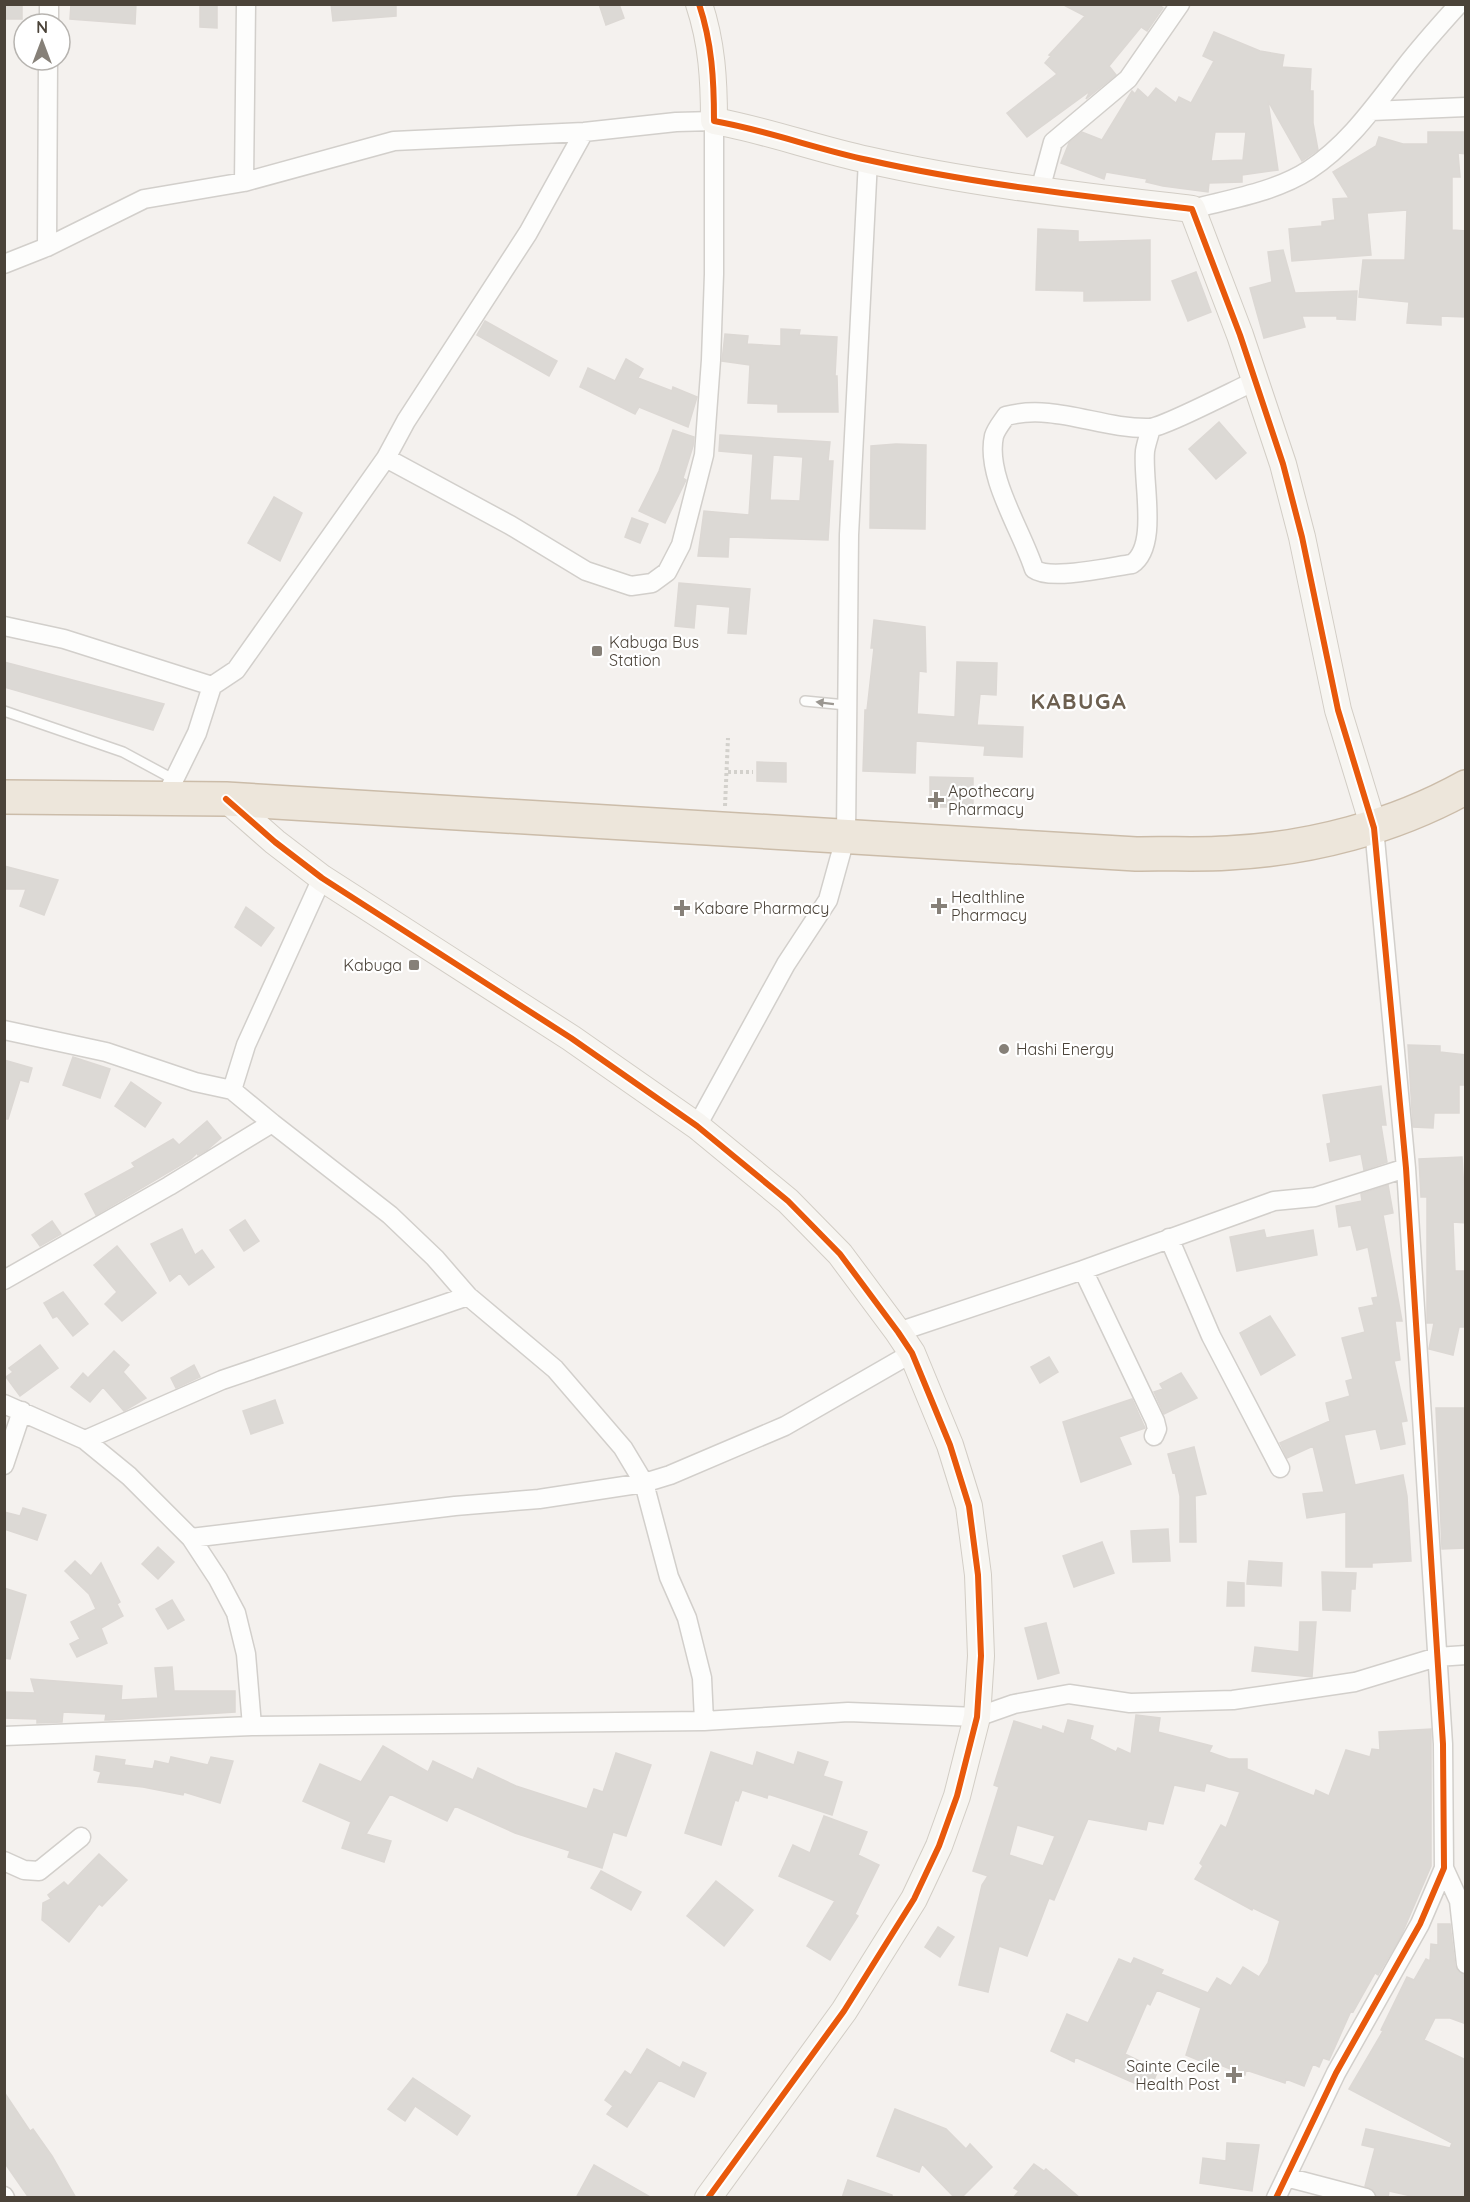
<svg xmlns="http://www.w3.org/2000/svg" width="1470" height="2202" viewBox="0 0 1470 2202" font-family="Quicksand,sans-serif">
<rect width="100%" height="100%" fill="#f4f1ee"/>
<path fill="#dcd9d5" stroke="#dcd8d4" stroke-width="1.5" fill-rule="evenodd" d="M4,4h18v15h-18z
M71,4h65l-1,20 -65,-5z
M200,4h17v24l-17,-1z
M331,4h65v12l-63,5z
M599,4h20l5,14 -18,7z
M1062,4h96l5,4 -16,23 -6,-4 -32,39 7,9 -30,24 4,-8 -63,46 -20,-24 50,-39 -12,-11 6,-7 -2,-1 36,-39z
M1214,32l46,19 24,4 -2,12 29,2 -1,22h3v32l5,27 -16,11 -34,-60 10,69 -36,5v7l-33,1 -1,9 -45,-6 -17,-4 1,-3 -41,-7 -2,7 -43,-16 8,-20 13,-11 20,8 30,-49 3,3 3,-5 10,9 8,-10 20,15 3,-6 12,6 23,-42 -11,-5zM1215,132h31l-3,28 -32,1z
M1428,132h38v22l-8,-1 2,24h-8v53l14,1v86l-25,-1v9l-34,-2 2,-21 -50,-5 4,-37h42l2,-50 -40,3 4,42 -79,6 -3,-32 33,-3v-4l13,-2 -2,-21 16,-1 -16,-26 43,-26 3,-9 24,7h25z
M1038,229l40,2v11l72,-2v60l-66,1v-10l-48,-1z
M1283,250l12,43 62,-2 -2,29 -18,-1v-3h-35l3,11 -41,11 -14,-50 22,-6 -4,-30z
M1196,272l15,40 -23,9 -16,-40z
M485,321l72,40 -8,15 -72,-41z
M781,329l19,1 -1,5 38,2 -2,39h2l1,36h-60v-8l-30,-1 2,-38 -28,-4 3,-27 23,2 -1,8 34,2z
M626,359l17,10 -5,9 34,13 1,-4 24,10 -9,30 -49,-20 -4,7 -55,-27 8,-19 27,13z
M1219,422l27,31 -30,26 -27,-30z
M673,430l21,7 -1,9 -10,32 3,2 -21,43 -26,-12 20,-40z
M720,435l110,7 -2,19h5l-5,79 -99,-3 -1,20 -30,-1 6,-45 45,4 4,-61 -34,-3zM773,455l30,2 -3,44 -30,-1z
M896,444l30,1 -1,84 -55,-1 1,-82z
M274,497l28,16 -22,48 -32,-18z
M632,518l16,6 -8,19 -15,-6z
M679,583l71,6 -4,45 -18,-1 2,-26 -34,-3 -2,24 -19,-2z
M874,620l51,7 1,45 -7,-1 -2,43 38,3 2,-55 40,1 -1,32 -16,-1 -3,31 46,2 -1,30 -38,-2 1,-9 -69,-5 -1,32 -52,-2 2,-61h2l7,-62h-3z
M4,662l160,42 -11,26 -149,-43z
M757,762l29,1v19l-29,-1z
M930,777l43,1v29h-43z
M4,866l54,14 -14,35 -24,-9 6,-17h-22z
M246,907l28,21 -13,18 -26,-19z
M1408,1045l32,1v6l26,3v30h-7v28h-25l-1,15 -20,-1z
M73,1057l37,12 -10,29 -37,-13z
M4,1060l28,8 -4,14 -8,-2 -12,39h-4z
M131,1082l30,21 -16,24 -30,-21z
M1381,1086l5,39h-5l6,37 -23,8 -3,-16 -31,7 -3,-17 4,-1 -8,-48z
M207,1121l14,17 -14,12 -9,5 -1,-2 -6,6 -95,56 -11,-21 50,-27 -3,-4 41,-24 6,6z
M1462,1157l4,66 -13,-1 2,49h11v56h-7l-6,28 -24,-6 5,-26h-7v-126h-6l-2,-38z
M1388,1185l5,28 -10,2 19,106h-7l5,39 -6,1 13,60 -6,1 4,22 -24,5 -5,-20 -32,6 11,50 48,-10 4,21 4,65 -39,2v4h-26v-55l-39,6 -4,-24 21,-2 -11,-46 -26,12 -7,-15 50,-22 -4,-18 24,-7 -4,-15 7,-2 -11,-41 23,-6 -6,-24 15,-3 -2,-7 6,-1 -10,-50 -11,3 -6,-25 -12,2 -3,-21 26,-5 -1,-7z
M245,1220l14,21 -15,10 -14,-21z
M52,1221l9,13 -21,12 -8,-11z
M182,1229l13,26 7,-5 12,17 -25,18 -9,-12 -10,8 -19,-37z
M1264,1230l2,8 47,-8 4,25 -80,16 -7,-34z
M117,1246l39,47 -34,28 -17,-17 12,-12 -23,-27z
M63,1292l25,32 -15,12 -16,-20 -4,2 -9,-15z
M1270,1316l25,39 -34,20 -21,-42z
M40,1345l18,23 -38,28 -14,-19 7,-5 -4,-4z
M114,1351l15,14 -6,7 23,26 -22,13 -21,-24 -13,15 -19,-15 12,-14 5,5z
M1049,1357l9,15 -18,11 -9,-16z
M194,1365l6,12 -24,11 -5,-10z
M1181,1373l16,25 -33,16 -10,-22 9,-3 -3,-5z
M1132,1399l13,29 -26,9 12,27 -50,18 -18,-60z
M275,1400l8,23 -32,11 -8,-23z
M1436,1408h28l2,140 -24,1z
M1194,1447l12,47 -11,2 1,46h-16v-46l-5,-24 -2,1 -5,-19z
M23,1508l23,7 -9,25 -33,-11v-17l16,4z
M1168,1529l2,32 -37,1 -2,-31z
M1102,1542l12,31 -40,14 -11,-31z
M158,1547l16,15 -16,17 -16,-15z
M75,1561l16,15 10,-13 19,39 -3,2 6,12 -22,12 6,15 -30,14 -7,-13 10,-5 -9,-17 25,-13 -7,-15 -24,-23z
M1249,1561l33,2 -1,23 -34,-2z
M1322,1572l34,1 -1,16h-4l-1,22 -27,-1z
M1228,1582l16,1v23h-17z
M4,1588l22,7 -16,64 -6,-1z
M172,1600l12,20 -16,9 -12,-20z
M1300,1622h16l-4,55 -60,-6 3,-24 44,5z
M1046,1623l13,50 -21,6 -13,-51z
M172,1667l2,24h61v21l-126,8h-4l1,-6 -43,-2 -1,10 -25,1v-4l-33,-1v-26l31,1 -4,-14 91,7 -1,14 37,-2 -3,-30z
M1136,1715l24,3 -2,14 54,14 -3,6 20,7h18v10l67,27 2,-6 13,6 17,-46 24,7 2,-8 8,1 -1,-18 52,-3v137l-30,70 -23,39 -3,-2 -22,39 -2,-1 -22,49 -6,-2 -4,9 -6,-3 -9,22 -18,-7 -1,4 -39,-13 -1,5 -27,-11 -1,4 -31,-13 15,-47 -44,-18 -7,15 -3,-2 -22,51 33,16 -8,20 -75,-33 -1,5 -23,-11 16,-37 21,9 31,-64 12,5 3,-6 29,12 -2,4 47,19 9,-15 14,8 12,-19 16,10 9,-14 12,-42 -27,-13 -1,2 -57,-31 8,-13 -3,-3 21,-38 5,3 14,-36 -34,-9 -2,8 -30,-6 -11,39 -15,-3 -2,9 -58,-11 -34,81 -5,-2 -22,58 -28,-10 -11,46 -29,-7 23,-100 6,-9 -15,-5 26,-84 -5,-2 20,-64 28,9 1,-4 21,8 4,-14 25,6 -3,13 26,13 2,-4 13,6zM1017,1825l38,11 -12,30 -34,-11z
M383,1746l45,26 5,-11 40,19 5,-12 38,18 71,23 7,-20 9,3 13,-39 35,12 -25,71 -13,-4 -11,36 -34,-11 2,-6 -55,-18 -60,-27 -8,15 -57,-27 -24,40 25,7 -7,21 -42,-14 9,-26 -48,-21 17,-37 41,18z
M711,1752l42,14 4,-14 37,13 4,-13 30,10 -5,14 19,6 -10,33 -64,-21 -1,4 -25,-8 -4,11 -3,-1 -14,45 -36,-12z
M96,1756l29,4 -1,5 29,4 2,-8 14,3 2,-7 37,8 3,-8 22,4 -13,42 -36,-11 -1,3 -40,-8 -45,-5 3,-10 -7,-2z
M824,1816l43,16 -9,23 21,10 -24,49 3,2 -28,44 -23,-14 28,-45 -56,-25 14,-31 17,8z
M99,1854l28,26 -25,26 -3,-2 -30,38 -27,-22 1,-17 8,-4 -3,-4 16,-13 4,4z
M601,1871l40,21 -10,18 -40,-22z
M716,1881l37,29 -29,36 -37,-30z
M1438,1924h12l5,42 9,9 2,49 -16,-6h-15l-11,22 42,20v138h-46l-31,-7 -1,7h-11l-4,-8 -8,-4 10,-38 -13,-3 4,-16 84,19 2,-5 -103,-54 34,-58 -2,-1 26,-53 7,3 12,-21 4,2 1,-17 7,1z
M938,1927l16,10 -14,20 -15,-10z
M647,2049l33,19 3,-6 23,11 -12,24 -35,-17 -32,47 -20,-13 6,-8 -8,-6 20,-29 6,4z
M413,2078l57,38 -13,19 -42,-29 -10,15 -17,-12z
M4,2092l26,39 3,-2 19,27 24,42h-47l-25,-36z
M895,2109l51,20 20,20 4,-5 22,23 -31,31h-6l-33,-34 -3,8 -42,-16z
M1227,2143l32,2 -7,46 -52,-8 3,-25 23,3z
M1034,2164l10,7 2,-2 34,29h-67l6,-7 -5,-3z
M594,2165l58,33h-76z
M848,2180l44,15v3h-50z"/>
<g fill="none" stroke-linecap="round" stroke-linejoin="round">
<g stroke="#d2cfcb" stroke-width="12">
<path id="lane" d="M805,701l41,4
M4,711l119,41 50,27"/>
</g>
<g stroke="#d2cfcb" stroke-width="21">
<path id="street" d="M49,24v-20
M1371,111l95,-4
M244,182l2,-178
M1040,190l13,-48 75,-63 52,-75
M1192,209c38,-10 83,-17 117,-39 40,-26 67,-66 96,-103 17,-22 35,-42 54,-63
M47,247l1,-187
M4,264l43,-17 97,-48 100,-17 150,-41 190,-9 92,-10 38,-1v153l-3,86 -7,95 -23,90 -14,27 -15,11 -21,3 -45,-15 -76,-46 -124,-67
M1151,428c-2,8 -5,16 -6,23 -3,30 14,95 -13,113 -21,3 -82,17 -98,5 -12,-38 -49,-93 -40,-133 2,-7 8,-14 12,-20 48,-13 95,13 143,12 13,0 88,-39 106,-47
M4,626l60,13 148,47
M165,798l32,-65 15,-47 24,-16 150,-212 20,-37 122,-188 56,-101
M4,1030l102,22 89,30 37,8
M272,1123l-40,-33 14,-45 76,-167
M697,1126l89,-162 42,-64 18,-65 3,-300 19,-375
M1169,1238l42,98 69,132
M1083,1270l72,151 2,8 -3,7
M4,1280l165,-94 103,-63 118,92 45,43 33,38 87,73 68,79 21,35 25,94 18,41 15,60 2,43
M898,1332l185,-62 191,-69 41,-4 91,-29
M4,1404l81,36 44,36 62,62 27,41 18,34 10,41 6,72
M85,1440l137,-60 246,-84
M4,1465l18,-54
M191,1538l264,-32 84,-7 105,-16 26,-8 115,-49 127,-73
M4,1736l248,-10 452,-5 144,-9 129,5 37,-13 55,-10 61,9 103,-3 122,-18 82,-25 29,-2
M4,1861l20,9 15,1 42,-34
M1444,1868l15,33 7,63
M1286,2177l80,21
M4,2196l1,2
M1276,2198l60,-125 84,-149 24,-56 -1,-124 -37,-576 -32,-340"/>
</g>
<g stroke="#d2cdc5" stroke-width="28">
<path id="secondary" d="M699,4c13,39 15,76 15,117 52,9 102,28 154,39 106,24 216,36 324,49l48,126 43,129 19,73 36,173 36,118
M226,799l49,43 47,36 249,160 126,88 91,75 52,53 58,78 14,21 38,92 19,61 9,69 3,81 -4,61 -20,79 -18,50 -25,53 -70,112 -136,187"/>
</g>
<g stroke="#cbbca9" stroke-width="36">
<path id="highway" d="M4,797l222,2 910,55c31,-1 62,1 92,-1 82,-4 166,-26 238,-66"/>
</g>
<path stroke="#d3d1cc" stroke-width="4" stroke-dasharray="3 3" stroke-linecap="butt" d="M728,772h25
M725,806l3,-68"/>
<use href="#lane" stroke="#fdfdfc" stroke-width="9"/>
<use href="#street" stroke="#fdfdfc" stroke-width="18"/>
<use href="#secondary" stroke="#f7f5f1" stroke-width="26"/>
<use href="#highway" stroke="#ede6db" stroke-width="33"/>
<g stroke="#fff" stroke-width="10">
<path id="cycleway" d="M699,4c13,39 15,76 15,117 52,9 102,28 154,39 106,24 216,36 324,49l48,126 43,129 19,73 36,173 36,118 32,340 37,576 1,124 -24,56 -84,149 -60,125
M226,799l49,43 47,36 249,160 126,88 91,75 52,53 58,78 14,21 38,92 19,61 9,69 3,81 -4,61 -20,79 -18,50 -25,53 -70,112 -136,187"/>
</g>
<use href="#cycleway" stroke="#e8590c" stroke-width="6"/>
</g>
<defs><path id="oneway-solid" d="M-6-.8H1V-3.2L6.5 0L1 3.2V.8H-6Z" transform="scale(1.5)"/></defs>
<use fill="#9b9791" href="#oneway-solid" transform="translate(825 703) rotate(-173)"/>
<g fill="#868078" stroke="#fff" stroke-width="2">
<rect x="591" y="645" width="12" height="12" rx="3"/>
<path d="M933 791h6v6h6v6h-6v6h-6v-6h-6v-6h6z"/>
<path d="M936 897h6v6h6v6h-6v6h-6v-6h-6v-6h6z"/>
<path d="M679 899h6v6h6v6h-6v6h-6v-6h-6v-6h6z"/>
<rect x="408" y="959" width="12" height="12" rx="3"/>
<circle cx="1004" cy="1049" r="6"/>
<path d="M1231 2066h6v6h6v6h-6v6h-6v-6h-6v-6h6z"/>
</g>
<g text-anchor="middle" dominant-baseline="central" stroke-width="4.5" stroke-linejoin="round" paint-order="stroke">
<g font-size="16" fill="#4b4339" stroke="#fff" text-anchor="start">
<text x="609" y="642">Kabuga Bus<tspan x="609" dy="18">Station</tspan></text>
<text x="948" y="791">Apothecary<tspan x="948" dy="18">Pharmacy</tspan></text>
<text x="951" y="897">Healthline<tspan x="951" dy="18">Pharmacy</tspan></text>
<text x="694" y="908">Kabare Pharmacy</text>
<text x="402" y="965" text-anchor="end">Kabuga</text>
<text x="1016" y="1049">Hashi Energy</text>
<text x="1220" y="2066" text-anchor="end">Sainte Cecile<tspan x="1220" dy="18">Health Post</tspan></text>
</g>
<g font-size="22" font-weight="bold" letter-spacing="1.5" fill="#6d6050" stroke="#fff">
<text x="1079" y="701">KABUGA</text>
</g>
</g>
<rect width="1470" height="2202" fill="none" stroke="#4b4339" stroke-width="12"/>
<g transform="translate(42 42)"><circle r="28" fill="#ffffff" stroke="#b7b4b0" stroke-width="1.5"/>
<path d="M0-4.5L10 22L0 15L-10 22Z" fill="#868078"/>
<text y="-9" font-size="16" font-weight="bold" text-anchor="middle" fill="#4b4339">N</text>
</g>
</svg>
